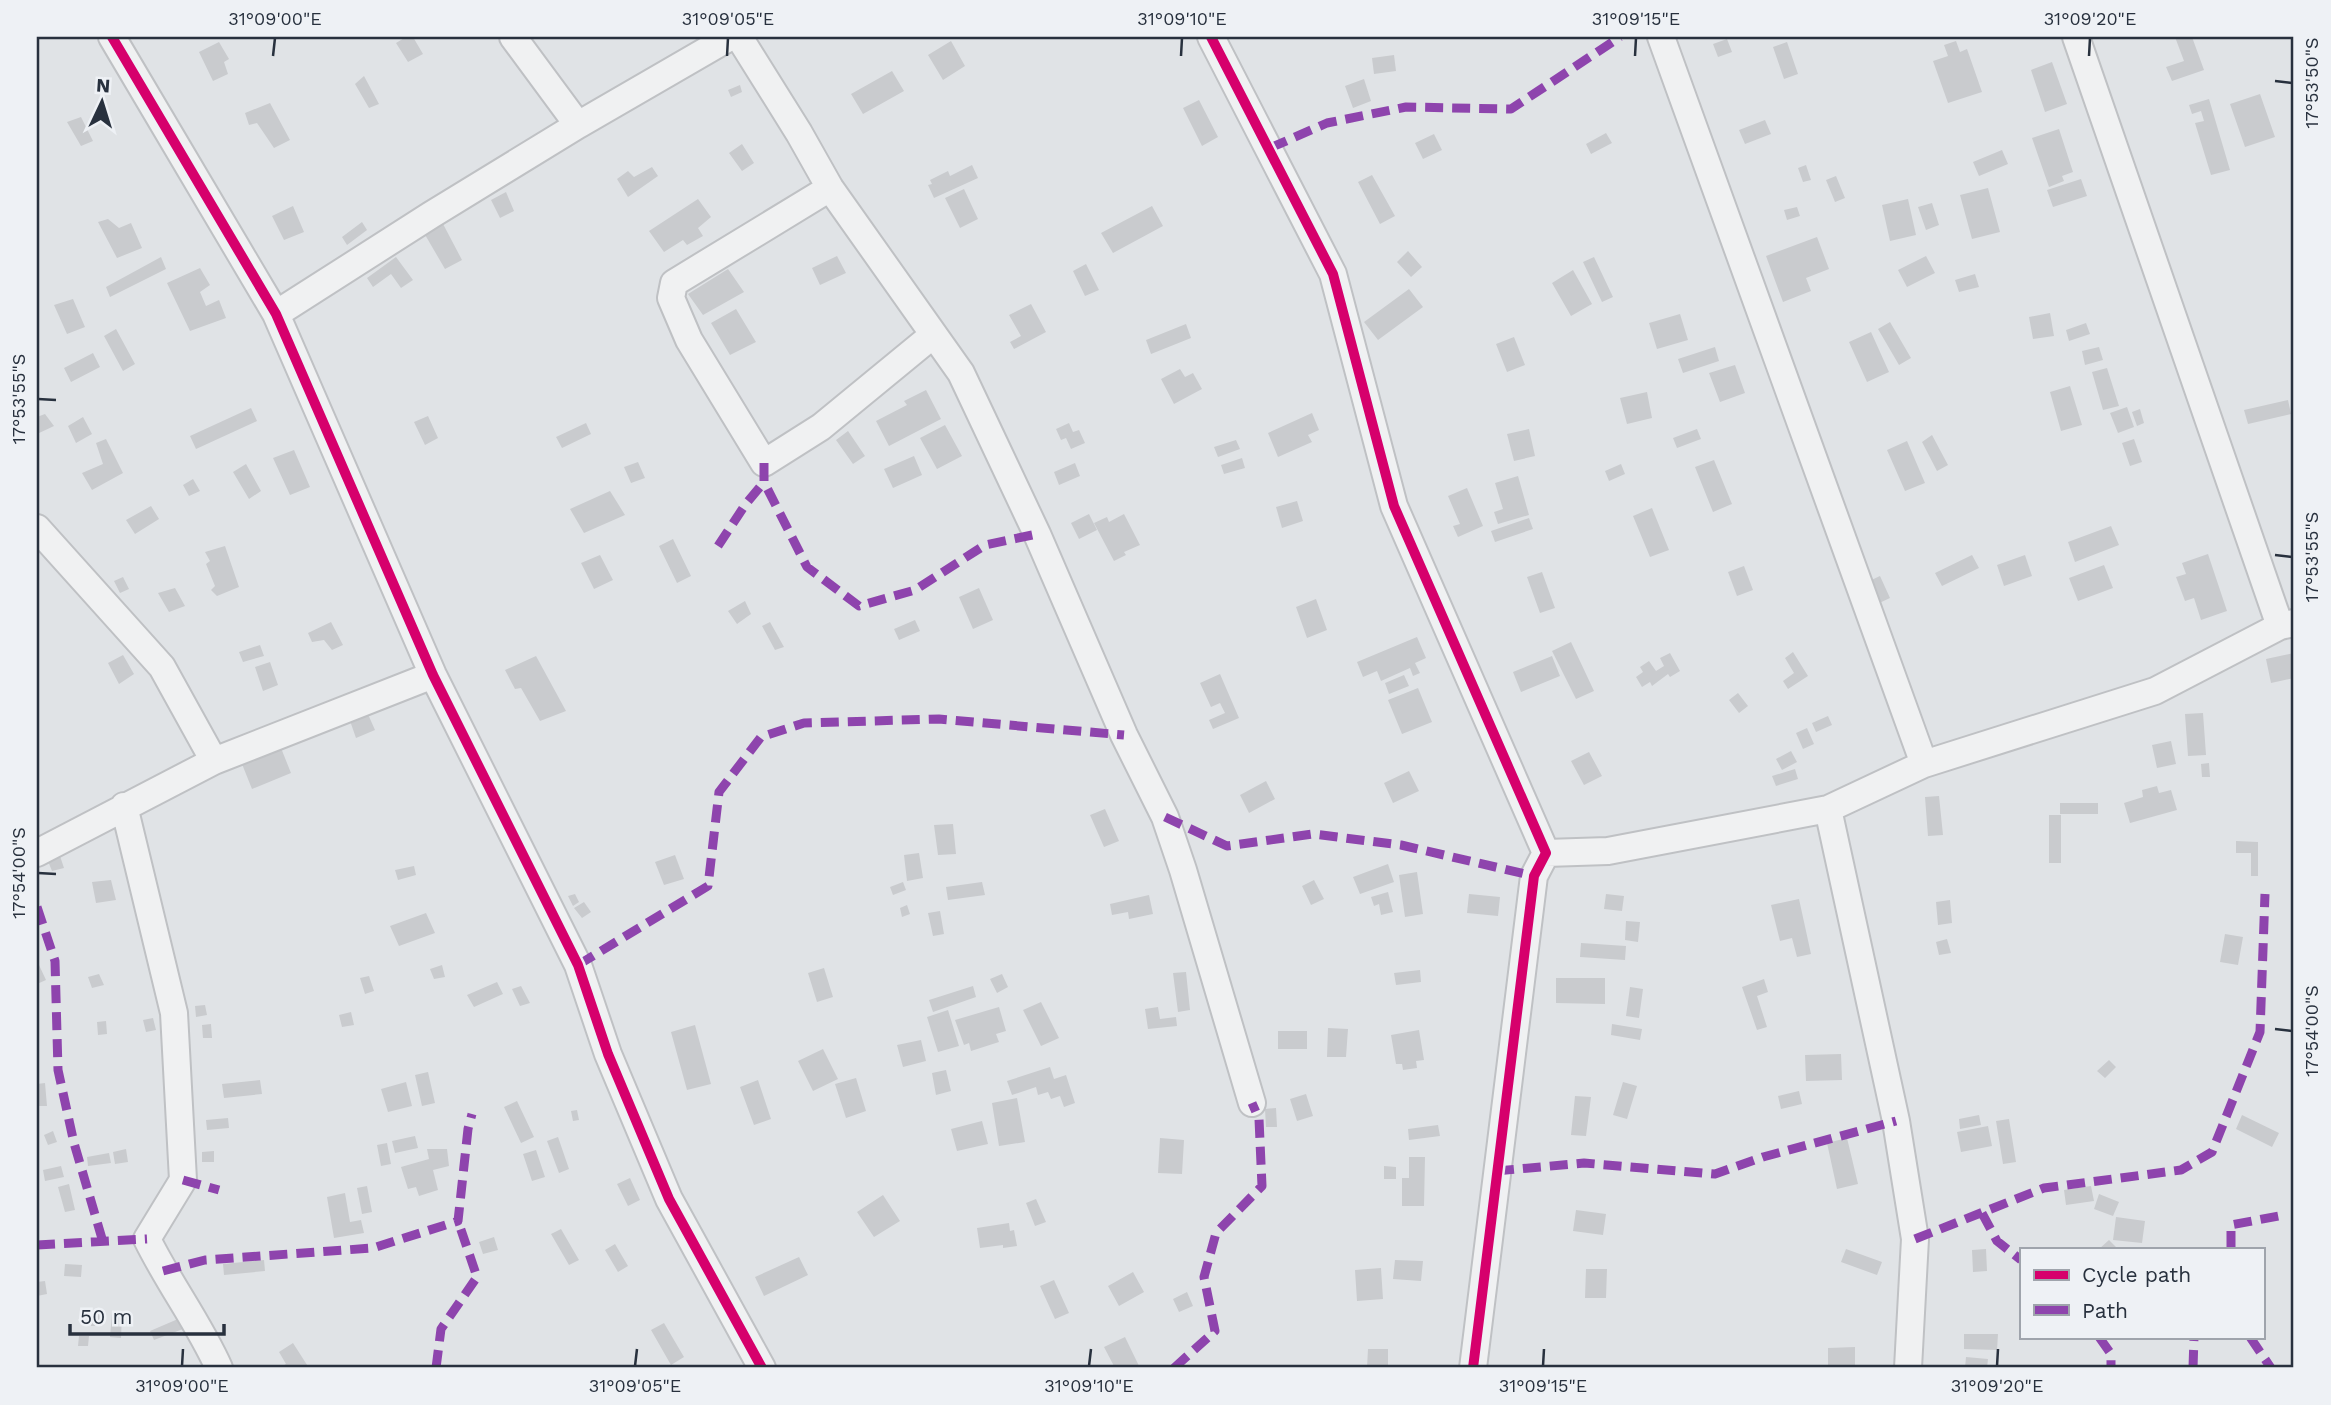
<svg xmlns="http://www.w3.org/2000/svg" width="2331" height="1405" viewBox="0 0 2331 1405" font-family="'Work Sans',sans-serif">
<rect width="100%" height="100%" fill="#e0e3e6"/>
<path fill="#c9cbce" d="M406,37h7l10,17 -15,8 -12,-19z
M2175,37h17l12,33 -32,11 -6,-14 18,-6z
M1727,39l5,13 -14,5 -5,-13z
M951,41l14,25 -22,14 -15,-25z
M1956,41l4,11 7,-3 15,43 -34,11 -15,-42 15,-5 -4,-11z
M219,42l10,17 -5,3 4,12 -15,7 -14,-29z
M1787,42l11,32 -14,5 -11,-32z
M1394,55l2,16 -22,3 -2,-16z
M2052,62l15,42 -22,8 -14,-42z
M892,71l12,20 -41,23 -12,-20z
M364,76l15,28 -10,4 -14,-24z
M1364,79l7,22 -18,7 -8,-22z
M740,85l2,7 -11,5 -3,-7z
M2260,94l15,43 -30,10 -15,-43z
M2209,99l21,71 -19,5 -16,-52 9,-2 -3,-10 -9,3 -3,-9z
M1199,100l19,37 -16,9 -19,-38z
M270,103l20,37 -16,8 -17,-25 -8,2 -4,-12z
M81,117l12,24 -12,5 -14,-24z
M1765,120l6,14 -26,10 -6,-14z
M2059,129l14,43 -11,4 2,5 -15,6 -17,-49z
M1606,133l6,10 -21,11 -5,-10z
M1434,134l8,16 -19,9 -8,-16z
M742,144l12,19 -12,8 -13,-18z
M2002,150l6,14 -29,12 -6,-14z
M972,165l6,13 -44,20 -6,-13 4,-1 -2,-4 18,-9 2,5z
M1806,165l5,15 -8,2 -5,-14z
M652,167l6,9 -30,21 -11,-18 11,-8 6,6z
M1372,175l23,41 -15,8 -22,-42z
M1836,176l9,22 -10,4 -9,-22z
M2081,179l6,17 -34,11 -6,-17z
M1988,188l12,44 -28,7 -12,-44z
M964,189l14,30 -18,9 -15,-30z
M506,192l8,19 -14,7 -9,-18z
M698,199l13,18 -13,11 5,8 -16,9 -4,-5 -19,12 -15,-21z
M1908,199l8,36 -26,6 -8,-36z
M1932,203l7,22 -13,5 -8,-23z
M293,206l11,26 -20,8 -12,-24z
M1152,206l11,20 -50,27 -12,-20z
M1797,207l3,9 -13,4 -3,-10z
M108,219l11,9 12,-5 11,25 -25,10 -19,-36z
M362,222l5,8 -20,15 -5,-8z
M442,222l20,38 -17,9 -21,-36z
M1817,237l12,32 -23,9 5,13 -28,11 -17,-46z
M1408,251l14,16 -11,10 -14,-15z
M837,256l9,17 -26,12 -8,-17z
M1926,256l9,17 -28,14 -9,-17z
M161,257l5,12 -56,28 -4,-10z
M396,257l17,23 -12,8 -10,-14 -18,13 -6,-9z
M1594,257l19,40 -11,5 -19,-40z
M1086,264l13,26 -14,6 -12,-25z
M200,268l10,17 -10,7 6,14 13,-6 7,18 -36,13 -23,-48z
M728,269l16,23 -41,23 -15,-21z
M1573,270l19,34 -21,12 -19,-33z
M1975,274l4,13 -20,5 -4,-12z
M1409,289l14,18 -45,33 -14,-18z
M73,299l12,28 -18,7 -13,-29z
M1031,304l15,28 -32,17 -4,-7 11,-6 -12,-21z
M736,309l20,33 -26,13 -19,-32z
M2050,313l4,23 -21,3 -4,-22z
M1680,314l8,26 -31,9 -8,-26z
M1890,322l21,36 -12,7 -21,-36z
M2086,323l4,11 -21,7 -3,-11z
M1186,324l5,14 -40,16 -5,-14z
M116,329l19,35 -12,7 -19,-35z
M1871,332l18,40 -22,10 -18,-40z
M1514,337l11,28 -18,7 -11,-28z
M1715,347l4,14 -36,12 -5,-14z
M2099,347l4,13 -18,5 -3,-14z
M93,353l7,14 -29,15 -7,-14z
M1735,365l10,28 -25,9 -11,-29z
M2107,368l12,38 -16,4 -11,-38z
M1180,369l5,8 8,-4 9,16 -28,15 -13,-25z
M2070,386l12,39 -21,6 -11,-39z
M926,390l15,29 -52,27 -13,-25 31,-16 -3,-4z
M1647,392l5,26 -25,6 -7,-26z
M2288,400l3,14 -43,10 -4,-14z
M2127,407l7,20 -16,6 -8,-20z
M251,408l6,13 -61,28 -6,-13z
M2140,409l4,14 -7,3 -5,-14z
M1312,413l7,17 -11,5 4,7 -34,15 -10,-24z
M45,414l9,12 -17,8v-17z
M428,416l10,22 -13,7 -11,-23z
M83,417l9,17 -16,9 -8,-17z
M586,423l5,11 -29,14 -6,-11z
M1069,423l4,9 6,-2 6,13 -14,6 -5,-11 -5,2 -5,-11z
M945,425l17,31 -25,13 -17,-31z
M1529,429l6,27 -21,5 -7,-27z
M1697,429l4,10 -24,9 -4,-10z
M848,431l17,25 -12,8 -17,-24z
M1932,435l16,30 -11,6 -15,-29z
M106,439l17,34 -31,17 -10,-17 21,-9 -7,-21z
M2134,439l8,23 -12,4 -8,-23z
M1236,440l4,9 -22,8 -4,-10z
M1907,441l18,42 -20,8 -18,-41z
M294,450l16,37 -20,8 -17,-37z
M914,456l8,19 -29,13 -9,-19z
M1242,458l3,10 -21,6 -3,-9z
M1714,460l18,44 -19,8 -18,-45z
M638,462l7,16 -14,5 -7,-16z
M1075,463l5,13 -21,9 -5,-13z
M246,464l15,27 -12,8 -16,-27z
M1621,464l4,10 -16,7 -4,-10z
M1518,476l11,39 -31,9 -4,-12 9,-3 -8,-26z
M193,479l7,12 -11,5 -6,-11z
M1467,488l16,38 -25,11 -5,-11 7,-2 -12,-28z
M610,491l15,24 -41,18 -14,-24z
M1297,501l6,20 -21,7 -6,-21z
M151,506l8,13 -24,15 -9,-14z
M1652,508l17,42 -19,7 -17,-41z
M1089,514l8,16 -18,9 -8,-16z
M1124,514l16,31 -16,7 2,3 -12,6 -20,-38 13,-6 2,5z
M1529,518l4,11 -38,13 -4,-11z
M2111,526l8,19 -44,17 -7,-20z
M673,539l18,37 -14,7 -18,-37z
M225,546l14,41 -22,9 -6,-6 4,-4 -9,-22 4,-3 -5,-9z
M2208,554l19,57 -26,9 -7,-22 -9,3 -9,-24 10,-3 -4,-11z
M600,555l13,25 -19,9 -13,-26z
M1972,555l7,13 -37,18 -7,-13z
M2025,555l7,21 -28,10 -7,-21z
M2104,565l9,23 -35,13 -9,-23z
M1744,566l9,24 -16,6 -9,-24z
M1542,572l13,36 -15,5 -13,-36z
M1880,576l10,22 -15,7 -10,-22z
M123,577l6,12 -9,4 -6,-12z
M175,588l10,18 -16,6 -11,-19z
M979,588l14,32 -20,9 -14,-32z
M1316,599l11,31 -20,8 -11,-31z
M745,601l6,13 -14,10 -9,-13z
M915,620l5,11 -21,9 -5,-11z
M331,622l12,23 -11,5 -8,-10 -12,2 -4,-9z
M770,622l14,25 -9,3 -13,-24z
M1417,637l9,21 -11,5 5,10 -7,3 -3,-8 -29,13 -4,-10 -14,6 -6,-15z
M1571,642l23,49 -18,8 -24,-48z
M260,645l4,11 -21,6 -4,-10z
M1793,652l15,24 -20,13 -5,-8 11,-8 -9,-15z
M1670,653l10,18 -10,6 -2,-3 -16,12 -2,-4 -8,5 -6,-10 7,-5 -3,-5 9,-6 7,10 8,-5 -4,-8z
M2294,653v25l-23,5 -5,-24z
M123,655l11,19 -15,10 -11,-21z
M536,656l30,55 -26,10 -19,-33 -6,1 -10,-19z
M1552,656l8,20 -39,16 -8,-20z
M270,662l8,23 -15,6 -8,-24z
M1220,674l19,44 -26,11 -4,-9 16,-7 -5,-10 -9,4 -11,-24z
M1404,675l5,11 -20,8 -4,-11z
M1418,688l14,34 -30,12 -14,-34z
M1738,693l10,13 -9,7 -10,-13z
M367,712l8,18 -19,8 -7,-20z
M2203,713l3,42 -18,1 -3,-42z
M1828,716l4,9 -16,7 -4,-9z
M1807,728l7,16 -11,5 -7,-16z
M2171,741l5,23 -19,4 -5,-23z
M281,748l10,25 -39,16 -10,-25z
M1791,751l6,11 -15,8 -6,-11z
M1589,752l13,24 -18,9 -13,-24z
M2209,763l1,14h-8l-1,-13z
M1795,769l3,10 -22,7 -4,-10z
M1409,771l10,20 -26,12 -9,-20z
M1266,781l9,18 -26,14 -9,-18z
M2157,786l2,7 12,-3 6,20 -47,13 -6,-20 19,-6 -1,-7z
M1939,796l4,39 -15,1 -3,-39z
M2060,803h38v11h-38z
M1105,809l14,32 -15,6 -14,-32z
M2049,815h12v48h-12z
M953,824l3,30 -18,1 -4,-30z
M2236,841l22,1v34h-7v-23h-15z
M919,853l4,25 -16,3 -3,-26z
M675,855l9,24 -20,6 -9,-23z
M46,856h14l4,12 -12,3z
M1388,864l6,18 -34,12 -7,-17z
M414,866l2,9 -18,5 -3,-10z
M1417,872l6,42 -18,3 -6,-42z
M111,880l5,20 -20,3 -4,-21z
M1314,880l10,19 -13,6 -9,-19z
M903,882l3,8 -13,5 -3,-8z
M982,882l3,13 -37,5 -2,-13z
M1388,892l5,20 -12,3 -2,-11 -5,2 -3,-9z
M575,894l4,8 -6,4 -5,-10z
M1469,894l31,3 -2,19 -31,-3z
M1606,894l18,2 -2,15 -18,-2z
M1149,895l4,19 -24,5 -1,-7 -16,3 -2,-11z
M1799,899l12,55 -14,3 -5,-19 -12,3 -9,-36z
M1950,900l2,23 -14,2 -2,-23z
M584,902l7,10 -9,6 -8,-10z
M907,905l3,9 -8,3 -2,-9z
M940,911l4,23 -11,2 -5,-23z
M426,913l9,20 -36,13 -9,-20z
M1626,921l14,1 -2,20 -13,-2z
M2225,934l18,3 -5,28 -18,-3z
M1947,939l4,14 -12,2 -3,-13z
M1581,943l45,3 -1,14 -45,-3z
M39,965l7,15 -9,4v-18z
M442,965l3,12 -11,2 -4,-10z
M824,968l9,29 -16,5 -9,-29z
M1420,970l1,12 -25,3 -2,-12z
M1186,972l4,38 -12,2 -5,-39z
M99,974l5,11 -12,3 -4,-11z
M1002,974l6,13 -11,6 -7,-14z
M369,976l5,15 -9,3 -5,-16z
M1556,978h49v26l-49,-1z
M1764,979l4,13 -11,4 10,31 -10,3 -15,-43z
M497,982l6,12 -29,13 -7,-12z
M521,986l9,17 -10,3 -8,-17z
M973,986l3,11 -43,15 -4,-12z
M1630,987l13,2 -4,29 -13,-2z
M1041,1002l18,36 -18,8 -18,-36z
M205,1005l2,10 -11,2 -1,-11z
M999,1007l7,24 -10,3 3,8 -28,9 -2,-8 -5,2 -9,-25z
M1158,1007l2,12 16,-2 1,9 -29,3 -3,-20z
M948,1010l11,36 -21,6 -11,-35z
M351,1012l3,13 -12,2 -3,-12z
M153,1018l3,12 -10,2 -3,-12z
M106,1021l1,13 -9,1 -1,-13z
M211,1024l1,14h-9l-1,-13z
M1612,1024l30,5 -2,11 -29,-5z
M695,1025l16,59 -24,6 -16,-58z
M1328,1028l20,1 -2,28h-19z
M1419,1030l5,30 -8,1 1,7 -14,2 -1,-6h-6l-5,-29z
M1278,1031h29v18h-29z
M921,1040l5,21 -23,6 -6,-22z
M823,1049l15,30 -25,12 -15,-30z
M1841,1054l1,26 -36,1 -1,-26z
M2109,1060l7,7 -11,11 -8,-7z
M1050,1067l4,12 12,-4 9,28 -11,4 -4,-11 -9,3 -3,-7 -10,3 -2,-8 -24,8 -5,-14z
M946,1070l5,21 -15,4 -4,-22z
M428,1072l7,31 -13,3 -7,-31z
M856,1078l10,33 -20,7 -11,-34z
M260,1080l2,14 -38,4 -2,-14z
M758,1080l13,39 -17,6 -14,-38z
M406,1082l6,24 -24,6 -7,-23z
M1623,1082l14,4 -10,33 -14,-4z
M45,1083l2,23h-10v-22z
M1799,1091l3,13 -21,5 -3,-13z
M1306,1094l7,22 -16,5 -7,-22z
M1575,1096l16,1 -5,39 -15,-1z
M1017,1098l8,44 -26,4 -7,-43z
M517,1101l17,36 -13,6 -17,-36z
M1276,1108l1,19h-11l-1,-18z
M577,1110l2,10 -6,1 -2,-10z
M1979,1115l2,10 -21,4 -1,-10z
M2242,1115l37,18 -7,14 -36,-18z
M228,1118l1,10 -22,2 -1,-10z
M2009,1119l7,43 -13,2 -7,-43z
M982,1121l6,23 -31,7 -6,-22z
M1438,1125l2,11 -31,4 -1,-11z
M1988,1126l4,20 -31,6 -4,-20z
M53,1131l4,11 -9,3 -4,-10z
M415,1136l3,12 -23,5 -3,-12z
M558,1137l11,32 -10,4 -12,-32z
M1160,1138l24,2 -2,34 -24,-1z
M1847,1138l11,46 -21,5 -10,-46z
M387,1143l4,21 -10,2 -4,-21z
M126,1149l2,13 -13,2 -2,-12z
M427,1149h20l2,17 -16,4 5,20 -19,6 -3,-9 -8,2 -7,-22 28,-8z
M536,1150l9,27 -13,4 -9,-27z
M214,1151v11h-12v-10z
M109,1153l2,10 -23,3 -1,-9z
M1409,1157h16l-1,49h-22v-28h7z
M61,1166l3,11 -19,4 -2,-11z
M1384,1166l12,1v12h-12z
M630,1178l10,22 -12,6 -11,-22z
M69,1184l6,26 -10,2 -7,-25z
M367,1186l5,26 -10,2 -5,-26z
M2091,1186l3,15 -28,4 -2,-15z
M345,1193l5,29 11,-2 3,13 -30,5 -7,-41z
M2099,1194l20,8 -6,14 -19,-7z
M883,1195l17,26 -26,16 -17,-25z
M1036,1199l10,23 -11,4 -9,-23z
M1576,1210l30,4 -3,21 -30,-4z
M2116,1217l29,4 -3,22 -29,-3z
M1009,1223l1,8 4,-1 3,16 -14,2v-3l-23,3 -3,-20z
M561,1229l18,31 -10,5 -18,-31z
M494,1237l4,13 -15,4 -4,-12z
M2109,1240l9,9h-19z
M615,1244l13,22 -10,6 -13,-22z
M1846,1249l36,13 -5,13 -36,-13z
M1986,1249l1,22 -14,1 -1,-22z
M799,1257l9,18 -44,21 -9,-19z
M264,1260l1,11 -41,4 -1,-11z
M1395,1260l28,1 -2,20 -28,-2z
M65,1264l17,1 -1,12 -17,-1z
M1381,1268l2,31 -26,2 -2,-31z
M1586,1269h21l-1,29h-21z
M1133,1272l11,20 -25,14 -11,-20z
M1054,1280l15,33 -14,6 -15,-33z
M45,1281l2,13 -10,2v-14z
M1187,1292l6,14 -14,6 -6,-13z
M92,1312l11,1 -1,13h-11z
M112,1313l10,1 -1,24 -11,-1z
M178,1319l5,10 -29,11 -4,-9z
M664,1323l20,34 -13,8 -20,-35z
M1964,1334h34l-1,16 -33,-1z
M79,1336h10l-1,10h-10z
M1125,1337l15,31h-25l-11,-21z
M293,1343l16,25h-30l7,-4 -7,-12z
M1855,1347v21h-27v-20z
M1368,1349h20v19h-21z
M1966,1357l22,2 -1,9h-22z"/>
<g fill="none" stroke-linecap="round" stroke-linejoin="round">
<g stroke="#bfc1c4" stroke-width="30">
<path id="minor" d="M112,37l164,277 157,361 145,290 30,89 61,145 93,169
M513,37l65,88 152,-88
M739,37l60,96 31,55 131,185 76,161 87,201 41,82 18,53 69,233
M1211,37l122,237 61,232 152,347 -12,23 -61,492
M1661,37l263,727
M2076,37l204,589
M830,188l-156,95 -3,15 18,42 75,123 57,-36 112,-92
M276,314l155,-99 147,-90
M37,528l125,139 52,94
M124,806l50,207 9,167 -36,59c22,45 52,84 72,129
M37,853l177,-92 219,-86
M1546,853l62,-2 220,-42
M1908,1368l7,-129 -19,-118 -68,-312 96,-45 231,-73 125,-65 14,-3"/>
</g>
<use href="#minor" stroke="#f0f1f2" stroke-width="26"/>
<path stroke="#8e44ad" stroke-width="9" stroke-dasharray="18 9" stroke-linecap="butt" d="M1270,148l57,-25 79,-16 105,2 109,-72
M764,463v19l43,85 52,39 56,-16 70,-45 52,-11
M718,546l27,-41 19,-23
M1165,817l62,29 86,-12 88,11 133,31
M37,907l18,54 3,109 16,73 29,99
M578,965l130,-79 11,-94 42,-55 43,-14 135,-4 185,16
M1496,1171l88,-8 131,11 48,-17 133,-36
M183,1180l36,10
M1982,1213l15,28 24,19
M1915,1239l129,-51 137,-18 31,-18 48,-120 5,-138
M37,1245l110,-6
M2231,1249v-24l53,-10
M163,1271l42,-11 168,-12 85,-27 10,-92 4,-15
M2099,1337l12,17v14
M2250,1337l21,31
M436,1368l5,-39 36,-52 -19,-56
M1174,1368l41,-37 -11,-54 12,-44 46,-47 -3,-67 -7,-16
M2193,1368l1,-31"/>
<g stroke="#eef1f5" stroke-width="15">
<path id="cycleway" d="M112,37l164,277 157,361 145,290 30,89 61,145 93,169
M1211,37l122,237 61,232 152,347 -12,23 -61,492"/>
</g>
<use href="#cycleway" stroke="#d6006c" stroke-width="10"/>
</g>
<path fill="none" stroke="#28313e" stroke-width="2.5" d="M273,56l2,-18M727,56l1,-18M1181,56l1,-18M1635,56l1,-18M2089,56l1,-18M2275,81l17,2M38,399l18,1M2275,555l17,2M38,873l18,1M2275,1029l17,2M182,1366l1,-17M635,1366l2,-17M1089,1366l2,-17M1543,1366l1,-17M1997,1366l1,-17"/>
<rect width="2331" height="1405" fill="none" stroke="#eef1f5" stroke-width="77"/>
<rect x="2020" y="1248" width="245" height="91" fill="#eef1f5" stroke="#9fa4ac" stroke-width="2"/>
<rect x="2034" y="1270" width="35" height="10" fill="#d6006c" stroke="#9fa4ac" stroke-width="2"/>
<text x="2082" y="1282" font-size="21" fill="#28313e">Cycle path</text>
<rect x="2034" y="1305" width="35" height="10" fill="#8e44ad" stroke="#9fa4ac" stroke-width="2"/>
<text x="2082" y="1318" font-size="21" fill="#28313e">Path</text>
<g transform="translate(102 102) rotate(4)" stroke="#eef1f5" stroke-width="5" paint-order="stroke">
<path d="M0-5L12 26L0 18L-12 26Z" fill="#28313e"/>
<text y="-10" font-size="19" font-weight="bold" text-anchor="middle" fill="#28313e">N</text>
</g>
<path d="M70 1324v10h154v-10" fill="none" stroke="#28313e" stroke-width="3.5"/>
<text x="80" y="1324" font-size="21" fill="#28313e" stroke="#eef1f5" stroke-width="5" paint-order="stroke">50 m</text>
<rect x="38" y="38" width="2254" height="1328" fill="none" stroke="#28313e" stroke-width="2.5"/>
<g font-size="18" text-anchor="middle" fill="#28313e">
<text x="275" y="25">31°09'00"E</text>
<text x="728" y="25">31°09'05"E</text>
<text x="1182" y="25">31°09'10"E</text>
<text x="1636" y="25">31°09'15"E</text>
<text x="2090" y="25">31°09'20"E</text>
<text transform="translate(2312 83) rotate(-90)" y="6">17°53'50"S</text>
<text transform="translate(19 399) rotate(-90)" y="6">17°53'55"S</text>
<text transform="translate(2312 557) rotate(-90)" y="6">17°53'55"S</text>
<text transform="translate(19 873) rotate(-90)" y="6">17°54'00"S</text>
<text transform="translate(2312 1031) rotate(-90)" y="6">17°54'00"S</text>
<text x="182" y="1392">31°09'00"E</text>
<text x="635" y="1392">31°09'05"E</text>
<text x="1089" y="1392">31°09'10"E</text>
<text x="1543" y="1392">31°09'15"E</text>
<text x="1997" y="1392">31°09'20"E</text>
</g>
</svg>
